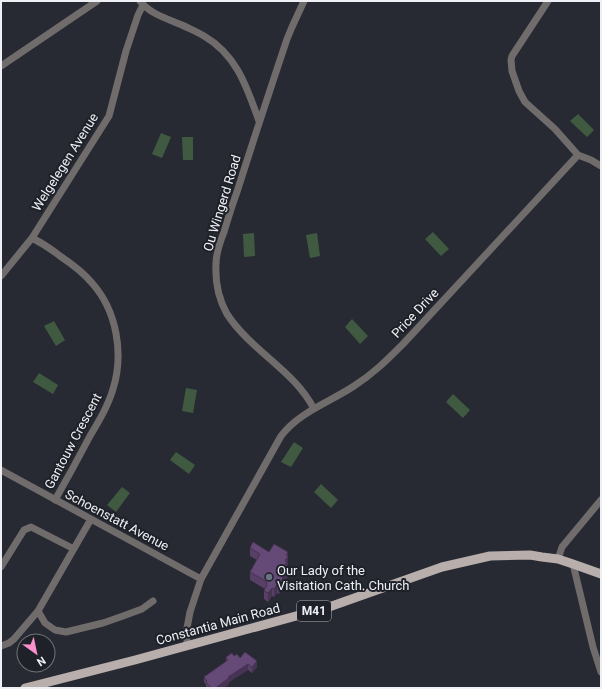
<svg xmlns="http://www.w3.org/2000/svg" width="602" height="689" viewBox="0 0 602 689" font-family="Roboto,sans-serif">
<rect width="100%" height="100%" fill="#272a32"/>
<path fill="#405a42" d="M578,114l16,16 -7,7 -17,-16z
M161,133l10,4 -9,21 -10,-4z
M182,137h11v23h-10z
M433,232l16,17 -8,7 -16,-17z
M254,233l1,23 -11,1 -1,-23z
M317,233l3,23 -10,2 -4,-23z
M352,319l16,17 -8,8 -15,-17z
M54,321l11,19 -9,6 -12,-20z
M39,373l19,12 -5,9 -20,-12z
M186,388l11,2 -4,23 -11,-2z
M453,394l17,16 -7,8 -17,-16z
M294,442l9,6 -12,19 -10,-5z
M176,452l19,13 -6,9 -19,-14z
M321,484l17,16 -7,8 -17,-16z
M122,487l8,6 -14,19 -9,-7z"/>
<g fill="none" stroke-linecap="round" stroke-linejoin="round">
<path stroke="#716c6c" stroke-width="7" d="M140,1c10,13 28,18 42,24 8,4 16,7 22,11 33,19 43,52 55,85
M304,1l-12,26 -5,12c-17,51 -34,102 -50,153 -5,13 -9,27 -13,40 -4,10 -8,21 -8,32 -1,18 2,34 11,50 24,37 67,56 87,95
M548,1l-36,55 -1,4 1,11 7,20 6,11 30,27 23,26 13,5 10,6
M1,66l96,-65
M32,238c10,5 19,11 28,18 12,8 23,16 32,27 25,28 32,71 21,106 -5,17 -14,32 -23,47 -11,21 -23,43 -35,64
M1,276l31,-38 77,-122 17,-65 12,-36 5,-10
M1,470l200,109
M558,559l4,-12 39,-47
M573,564l20,83 8,25
M1,567l23,-37 7,-3 43,22
M38,611l7,12 10,7 11,2 37,-9 20,-7 19,-7 11,-8
M187,645v-17l3,-16 11,-33 80,-143c18,-24 49,-34 73,-50 19,-12 33,-26 49,-42l175,-189
M1,646l8,-3 5,-4 24,-28 53,-92"/>
<path stroke="#b8aeac" stroke-width="9" d="M25,688l110,-28 194,-53 113,-40 48,-11 40,-1 12,2 16,2 15,5 28,10"/>
</g>
<path fill="#573f65" d="M250,548l19,4 19,8v4l-1,2 2,9 -6,9v3l-4,7 -2,-1 -3,4 -2,-1 -4,6 -4,-3v-8l1,-2 -15,-9v-8l7,-12 -7,-4z
M234,656l6,2 17,9 -5,6 -4,-3 -19,12v2l-6,4h-17v-3l-2,-3v-5l22,-15v-5z"/>
<path fill="#473353" d="M288,552v12l-1,2 2,1v8l-6,9v3l-4,7v-8l3,-8 4,-23z
M277,585v8l-3,4v-8z
M272,588v8l-4,6v-9z
M257,661v6l-5,6v-6z
M248,664v6l-19,12v2l-6,4h-8l13,-11z"/>
<path fill="#654976" stroke="#473353" d="M253,542l16,10 5,-8 14,8 -2,3 2,1 -3,5 2,1 -2,3 4,2 -7,11 1,1 -4,7 -2,-1 -3,4 -2,-1 -4,5 -4,-2 3,-6 -1,-1 1,-2 -17,-10 10,-18 -10,-6z
M245,652l12,9 -5,6 -4,-3 -20,13 1,1 -14,10h-3l-1,-1h-1l-4,-5 1,-1 -3,-4 24,-17 -2,-3 6,-4 2,3 3,-2 3,4z"/>
<circle fill="#6b7280" stroke="#1e2128" stroke-width="1.5" cx="269" cy="577" r="4"/>
<g text-anchor="middle" dominant-baseline="central" stroke-width="4" stroke-linejoin="round" paint-order="stroke">
<rect fill="#1e2128" stroke="#b0b2b8" stroke-width="1" x="297" y="601" width="34" height="20" rx="3"/>
<g font-size="12" font-weight="bold" fill="#eef0f5">
<text x="314" y="611">M41</text>
</g>
<g font-size="13" fill="#eef0f5" stroke="#1e2128">
<text transform="translate(65 162) rotate(-58)">Welgelegen Avenue</text>
<text transform="translate(222 203) rotate(-73)">Ou Wingerd Road</text>
<text transform="translate(415 313) rotate(-47)">Price Drive</text>
<text transform="translate(73 441) rotate(-62)">Gantouw Crescent</text>
<text transform="translate(117 520) rotate(28)">Schoenstatt Avenue</text>
<text transform="translate(218 624) rotate(-15)">Constantia Main Road</text>
</g>
<g font-size="13" fill="#eef0f5" stroke="#1e2128" text-anchor="start">
<text x="277" y="570">Our Lady of the<tspan x="277" dy="15">Visitation Cath. Church</tspan></text>
</g>
</g>
<rect width="602" height="689" fill="none" stroke="#eef0f5" stroke-width="4"/>
<g transform="translate(36 653) rotate(147)"><circle r="19" fill="#1e2128" stroke="#71747a"/>
<path d="M0-3L7 15L0 10L-7 15Z" fill="#f890cc"/>
<text y="-6" font-size="11" font-weight="bold" text-anchor="middle" fill="#eef0f5">N</text>
</g>
</svg>
